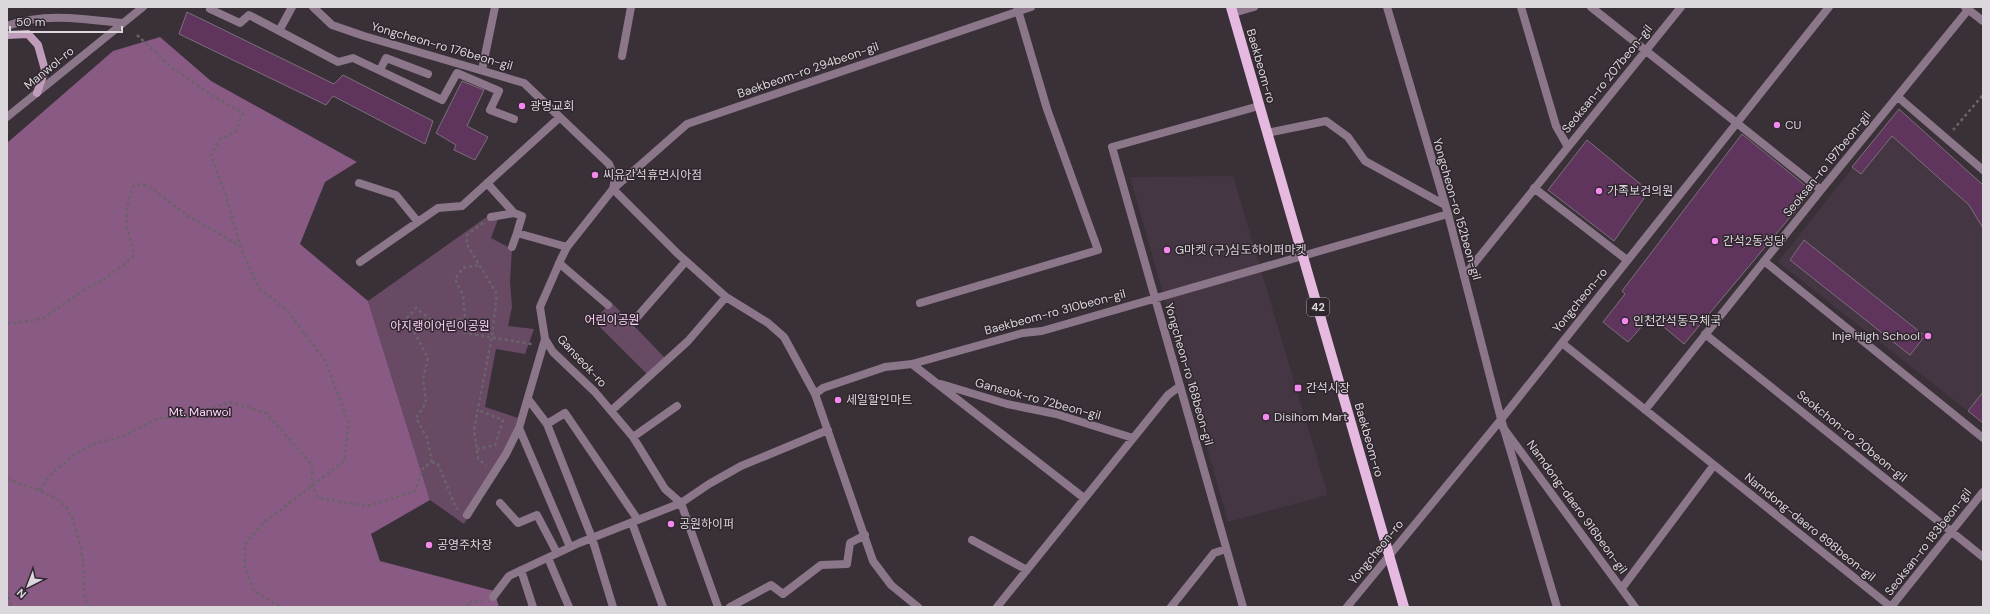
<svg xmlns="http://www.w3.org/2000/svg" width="1990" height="614" viewBox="0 0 1990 614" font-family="'DM Sans','Noto Sans KR',sans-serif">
<rect width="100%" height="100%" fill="#393038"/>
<path fill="#453643" d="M1899,109l84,76v238l-205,-161z
M1233,176l95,319 -100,27 -98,-345z"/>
<path fill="#684a65" d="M488,216l10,3 -7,19 21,11 -2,32 2,26 -4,19 26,3 -9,25 -29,-5 -11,58 33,11 -12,36 -42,70 -34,-24 -62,-199z
M611,302l56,58 -17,17 -56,-56z"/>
<path fill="#885a84" d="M160,37l51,44 146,81 -32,20 -25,62 68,57 62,199 -59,34 9,27 114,30 5,16h-492v-464l106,-92z"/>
<path fill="#60355d" stroke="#7a7079" d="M187,12l147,72 9,-9 90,46 -8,23 -92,-48 -7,9 -147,-71z
M462,81l22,9 -17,36 21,11 -13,23 -21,-10 2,-5 -20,-12z
M1899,109l84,76v43l-14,-23 -77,-69 -31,38 -9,-7z
M1742,134l70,57 -128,153 -33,-28 -23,26 -25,-20 22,-28 -3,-3z
M1587,140l62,51 -35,50 -66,-51z
M1804,240l121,96 -15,19 -120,-95z
M1983,392v31l-15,-12z"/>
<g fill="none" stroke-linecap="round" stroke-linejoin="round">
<path stroke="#6b636a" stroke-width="2.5" stroke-dasharray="3 3" stroke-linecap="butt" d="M137,35l34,32 40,28 32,18 -8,19 -16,8 -8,15 15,40 14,51 19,42 28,22 39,52 23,62 -5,37 -83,64 -16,20v23l9,23 26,16
M1953,130l30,-35
M483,223l-16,12v10l30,49 -5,42 -18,94 4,28 8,8
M459,320l6,-4 -2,-21 -8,-16 8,-11 17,-3
M7,323h9l27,-5 41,-28 22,-12 27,-21c1,-9 -2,-13 -4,-22 -5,-17 -2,-33 5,-49l7,-2 9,3 35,27 55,32
M477,449l18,-4 8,-25 -25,-10
M432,462l-5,-24 -11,-20 10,-15 -3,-25 5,-20 -21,-40 9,-10 26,20 17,-8 6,13 67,11
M432,462l6,2 18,44 2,1
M7,479c19,7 40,12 56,25 12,10 19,49 21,64 1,17 -3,23 5,39
M39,490l13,-17 25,-20 17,-9 27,-7 35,-18 31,-3 43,-14 36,11 46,52v20l6,13 50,8 47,-15 8,-23 9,-6
M7,591l5,16
M468,607v-5l15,-1"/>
<path stroke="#8c7689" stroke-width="8" d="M313,7l19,18 32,11 160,47 85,81 6,15 -2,10 -46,58 -6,12 -21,48 5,32 8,13 42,40 38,45 32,52 16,14 37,104
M1387,7l61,207 53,205 56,188
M1521,7l35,119 12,21
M1591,7l230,183
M1233,13l21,-6
M1898,97l85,73
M1267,133l59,-12 22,16 17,24 80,44
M359,183l37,12 22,27
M487,183l27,30 8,3 -5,17
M1534,188l93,72
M613,189l65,65 48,43 42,26 16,14 31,57 58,167 18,24 27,22
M491,217l23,-4
M512,247l5,-14 50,14
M1764,261l219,177
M360,262l78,-54 24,-2 98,-89
M559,263l49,42
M1464,276l217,-269
M632,323l54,-62
M1705,334l278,223
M1562,343l329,264
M912,364l172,134
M941,384l66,20 49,10 77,24
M815,394l8,-6 62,-21 27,-3 111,-31 19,-2 406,-117
M528,399l19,25 45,114 21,69
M1645,410l176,-220 147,-180
M611,411l77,-70 38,-44
M547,424l18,-11 73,107
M519,428l51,119
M633,437l44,-31
M500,503l18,20 19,-8 20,38
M467,515l39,-61 13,-26 26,-89
M632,523l31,84
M972,540l55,30
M548,558l21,49
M521,570l12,37
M1622,588l92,-123
M493,597l16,-21 70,-33 102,-40 28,-19 32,-18 87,-36
M730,607l41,-22 12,9 38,-29 26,-1 3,-21 15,-8
M997,607l171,-212 12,-9
M1171,607l43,-54 12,-4
M1243,607l-131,-460 147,-41
M1891,607l92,-115"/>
<path stroke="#8c7689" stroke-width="8" d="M210,9l30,14 9,-8 89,47 15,-4 89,42 15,-27 42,18 -9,19 24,9
M7,26c37,-14 77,-7 115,-3
M279,31l13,-24
M622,56l9,-49
M380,70l6,-12 42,16
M482,70l13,-63
M613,189l74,-65 344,-117
M920,303l178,-53 -51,-141 -30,-102"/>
<path stroke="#8c7689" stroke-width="8" d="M1965,7l18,14
M7,117l136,-110
M1499,422l136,185
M1347,607l152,-185 330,-415"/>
<path stroke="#be9cba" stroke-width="8" d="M7,35l21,-1 10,11 7,25 -8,23"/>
<path stroke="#e5b9e0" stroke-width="10" d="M1231,7l173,600"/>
</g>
<g fill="#f589ee" stroke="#2f262e" stroke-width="1.5">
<circle cx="522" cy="106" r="4"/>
<circle cx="1777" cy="125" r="4"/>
<circle cx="595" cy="175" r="4"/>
<circle cx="1599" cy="191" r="4"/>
<circle cx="1715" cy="241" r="4"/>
<circle cx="1167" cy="250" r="4"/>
<circle cx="1625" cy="321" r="4"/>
<circle cx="1928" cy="336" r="4"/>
<rect x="1294" y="384" width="8" height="8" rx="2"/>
<circle cx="838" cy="400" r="4"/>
<circle cx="1266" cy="417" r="4"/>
<circle cx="671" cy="524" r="4"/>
<circle cx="429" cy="545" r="4"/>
</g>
<g text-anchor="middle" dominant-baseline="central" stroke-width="3" stroke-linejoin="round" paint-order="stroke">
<rect fill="#2f262e" stroke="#a8a2a8" stroke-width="1" x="1307" y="298" width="22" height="18" rx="3"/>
<g font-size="11" font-weight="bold" fill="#dcd7dc">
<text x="1318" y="307">42</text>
</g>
<g font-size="12" fill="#dcd7dc" stroke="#2f262e">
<text transform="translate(442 46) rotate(16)">Yongcheon-ro 176beon-gil</text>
<text transform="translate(1261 66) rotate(74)">Baekbeom-ro</text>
<text transform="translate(49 68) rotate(-39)">Manwol-ro</text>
<text transform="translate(808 70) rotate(-19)">Baekbeom-ro 294beon-gil</text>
<text transform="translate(1607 79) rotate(-51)">Seoksan-ro 207beon-gil</text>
<text transform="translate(1827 164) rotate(-51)">Seoksan-ro 197beon-gil</text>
<text transform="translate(1457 209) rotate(74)">Yongcheon-ro 152beon-gil</text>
<text transform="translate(1580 300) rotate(-51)">Yongcheon-ro</text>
<text transform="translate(1055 312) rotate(-15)">Baekbeom-ro 310beon-gil</text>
<text transform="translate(582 361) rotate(47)">Ganseok-ro</text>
<text transform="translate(1189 374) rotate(74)">Yongcheon-ro 168beon-gil</text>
<text transform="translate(1038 399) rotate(15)">Ganseok-ro 72beon-gil</text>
<text transform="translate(1852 436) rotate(39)">Seokchon-ro 20beon-gil</text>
<text transform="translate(1369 440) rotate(74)">Baekbeom-ro</text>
<text transform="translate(1577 507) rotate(54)">Namdong-daero 916beon-gil</text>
<text transform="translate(1810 527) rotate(39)">Namdong-daero 898beon-gil</text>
<text transform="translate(1928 542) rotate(-52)">Seoksan-ro 183beon-gil</text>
<text transform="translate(1376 552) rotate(-51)">Yongcheon-ro</text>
</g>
<g font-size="12" fill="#dcd7dc" stroke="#2f262e" text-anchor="start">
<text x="530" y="106">광명교회</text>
<text x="1785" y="125">CU</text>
<text x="603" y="175">씨유간석휴먼시아점</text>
<text x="1607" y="191">가족보건의원</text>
<text x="1723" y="241">간석2동성당</text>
<text x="1175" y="250">G마켓 (구)심도하이퍼마켓</text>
<text x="1633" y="321">인천간석동우체국</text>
<text x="1920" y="336" text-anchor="end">Inje High School</text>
<text x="1306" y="388">간석시장</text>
<text x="846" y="400">세일할인마트</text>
<text x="1274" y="417">Disihom Mart</text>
<text x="679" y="524">공원하이퍼</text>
<text x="437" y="545">공영주차장</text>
</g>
<g font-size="12" fill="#fdd2f8" stroke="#2f262e">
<text x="612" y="320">어린이공원</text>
<text x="440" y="326">아지랭이어린이공원</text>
<text x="200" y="412">Mt. Manwol</text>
</g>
</g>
<rect width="1990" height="614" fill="none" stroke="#dcd7dc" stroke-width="16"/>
<g transform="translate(28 586) rotate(222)" stroke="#2f262e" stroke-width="3" paint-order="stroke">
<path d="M0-3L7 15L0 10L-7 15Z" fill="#dcd7dc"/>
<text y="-6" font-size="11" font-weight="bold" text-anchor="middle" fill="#dcd7dc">N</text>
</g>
<path d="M10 26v6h112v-6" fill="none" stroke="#dcd7dc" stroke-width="2"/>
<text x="16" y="26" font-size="12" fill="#dcd7dc" stroke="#2f262e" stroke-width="3" paint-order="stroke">50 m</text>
</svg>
